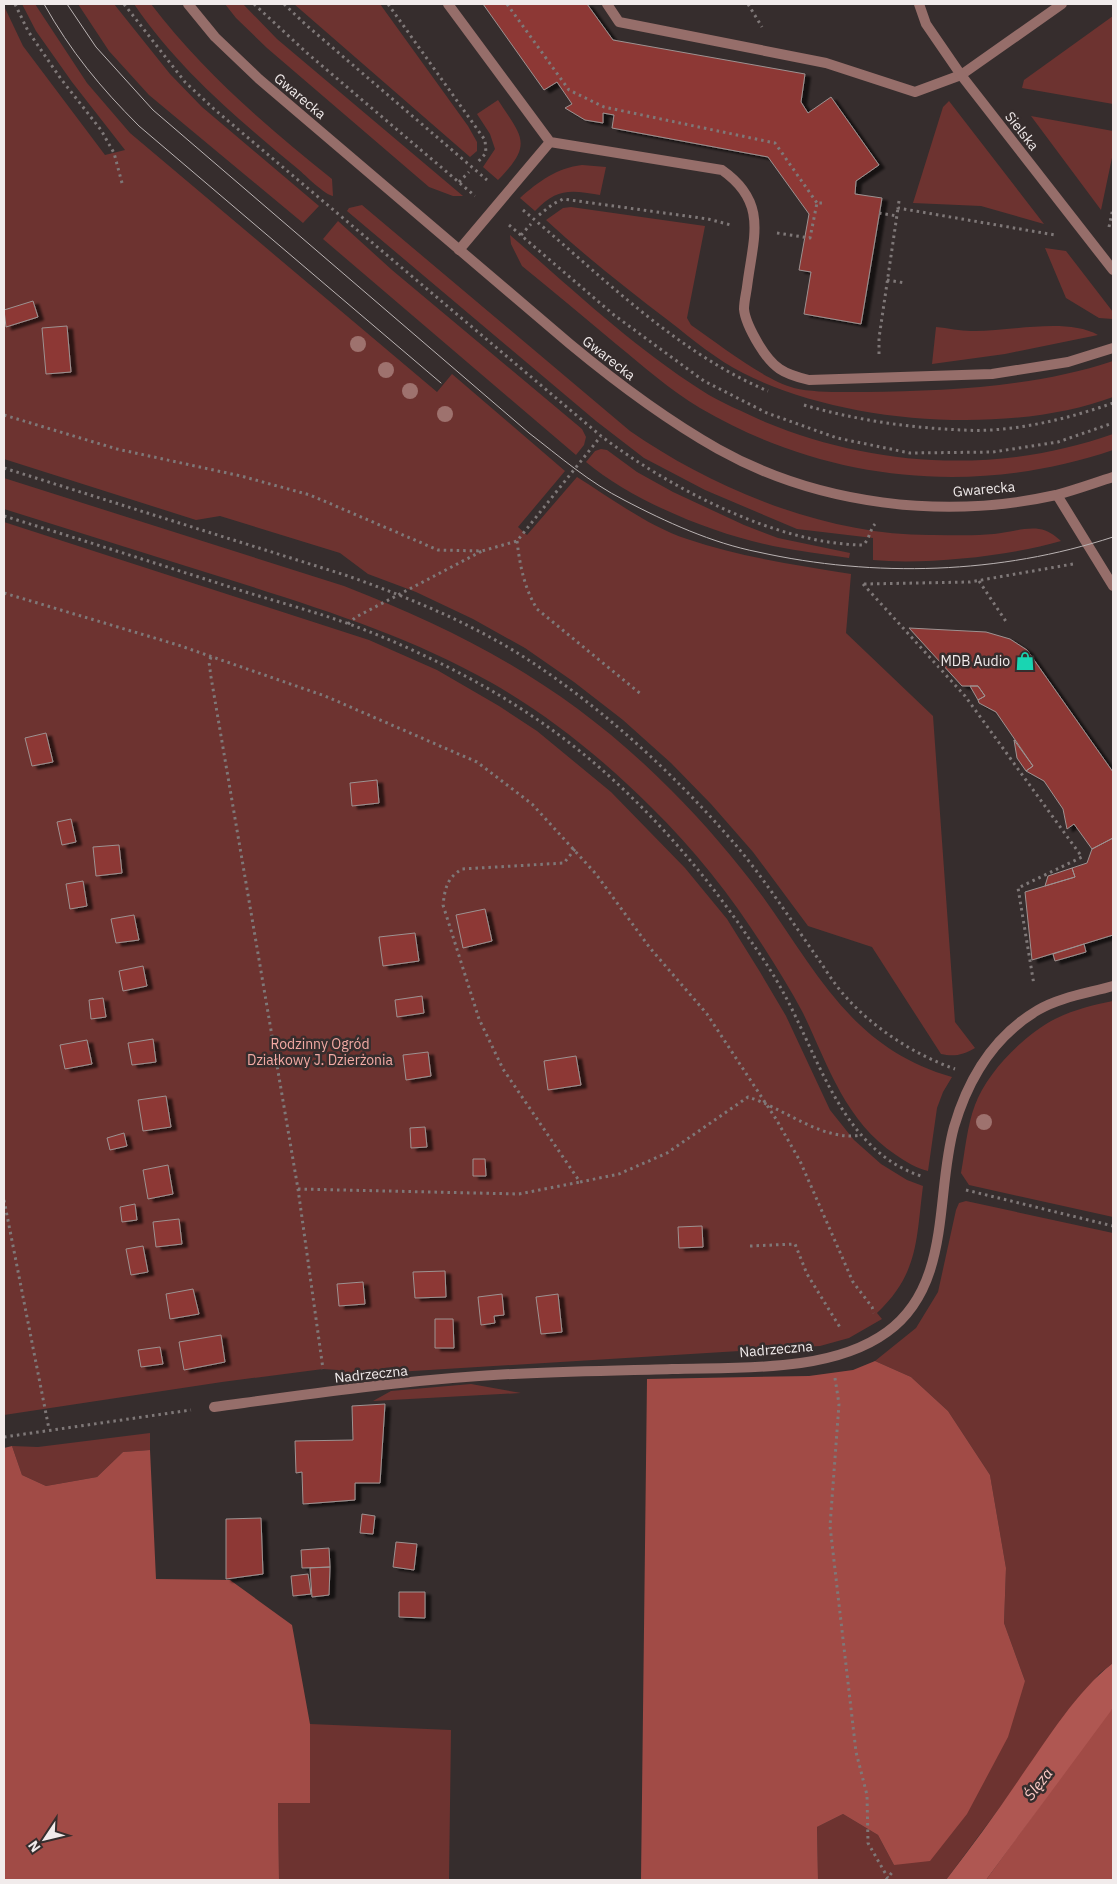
<svg xmlns="http://www.w3.org/2000/svg" width="1117" height="1884" viewBox="0 0 1117 1884" font-family="'IBM Plex Sans',sans-serif">
<defs>
<filter id="shadow"><feDropShadow dx="5.5" dy="3" stdDeviation="1" flood-color="#0009"/></filter>
</defs>
<rect width="100%" height="100%" fill="#362d2d"/>
<path fill="#6d3330" d="M22,4h13l52,79 43,50 307,259 15,-18 113,97 -47,56 9,8 50,-58c35,22 71,49 110,62 53,18 109,26 164,35l-5,59 87,83 22,306 20,26c-12,7 -21,9 -34,6l-69,-107 -64,-21 -55,-74 -42,-48 -40,-41 -48,-43 -49,-38 -49,-34 -52,-29 -57,-27 -48,-18 -28,-21 -120,-37 -24,4 -192,-61v-453l19,40 82,109 20,-5 -53,-68 -36,-51z
M78,4h36l56,70 32,33 117,99 -16,17 -154,-128 -40,-44z
M134,4h17c51,67 115,122 181,175l1,17c-8,-1 -28,-21 -35,-27 -60,-50 -120,-100 -164,-165z
M225,4h18l34,35 186,157h-10l-24,-9 -162,-139 -31,-30z
M294,4h86l88,122 9,16v9l-7,6z
M1113,16v88l-91,-16 2,-8z
M498,100c25,38 35,44 0,80l-15,-13 12,-18 -5,-15 -13,-20z
M949,101l95,123 -63,-18 -68,-3 30,-96z
M1031,116l82,15v22l-12,57z
M582,165l24,2 -6,28c-30,-5 -43,-7 -65,16l-15,-13c19,-17 37,-30 62,-33z
M362,205l268,226c85,59 198,105 303,104 20,0 41,1 61,-1 13,-1 31,-7 45,-5 9,1 15,6 22,12 -50,15 -135,24 -188,19v-22l-76,-9 -92,-39 -61,-32 -48,-37 -249,-210 2,-3z
M571,207l134,19 -18,92 4,7c28,19 71,54 103,63 20,5 51,4 72,4 82,-1 169,-5 247,-31v36c-105,39 -270,27 -370,-24 -26,-13 -51,-34 -74,-52 -42,-32 -84,-65 -123,-101l17,-12z
M338,221l54,49 190,159 4,8 -2,8 -8,10 -253,-216z
M510,235c61,53 122,111 191,155 20,13 43,22 64,32 111,46 235,52 348,12v16c-138,47 -287,32 -413,-42 -30,-18 -57,-42 -84,-64 -31,-26 -62,-52 -94,-78l-11,-22z
M1045,248l21,3 47,61v7l-14,-1 -33,-20z
M936,327c12,1 24,4 35,4 37,1 95,-14 127,4l-93,19 -73,10z
M601,449l6,1 30,22 36,20 71,33 34,13 72,15 -1,5c-25,-4 -51,-7 -76,-12 -59,-12 -141,-45 -187,-84l9,-11z
M4,478l340,108c129,50 229,105 327,204 33,33 64,69 92,107 55,77 90,152 189,180l-9,15 -6,16 -9,63c-12,-3 -22,-9 -32,-16 -51,-34 -68,-90 -93,-142 -12,-23 -26,-45 -40,-67 -32,-50 -69,-97 -112,-139 -47,-47 -101,-91 -159,-124 -81,-46 -167,-73 -255,-101 -78,-24 -155,-49 -233,-73z
M4,522l365,118 68,30 62,36 38,25 74,61 74,76 42,51 33,53 26,44 44,94 24,30 27,24 26,16 16,6c-7,54 -4,87 -46,127l5,6 -33,19 -29,8 -472,29 -10,-5 -15,-1 -101,13 -218,33z
M1113,1001v216l-144,-32 -8,-12c4,-22 6,-47 14,-68 12,-33 49,-70 80,-86 18,-9 38,-14 58,-18z
M966,1201l147,32v430l-14,11 -153,206h-128l-1,-53 26,-13 35,21 16,30 131,-184 -21,-58 2,-55 -16,-93 -42,-64 -37,-34 -36,-16 41,-33 22,-36 18,-82 3,-7z
M471,1384l50,9 -148,8 18,-10z
M150,1433v17l-27,2 -26,25 -51,9 -24,-11 -10,-29 26,1z
M310,1724l141,6 -2,150h-170l-1,-77h32z"/>
<path fill="#a14b46" d="M875,1361l36,16 37,34 42,64 16,93 -2,55 21,58 -17,56 -41,77 -37,47 -36,4 -16,-30 -35,-21 -26,13 1,53h-177l6,-501 162,-3 44,-6z
M12,1446l10,29 24,11 51,-9 26,-25 27,-2 6,129 74,1 62,45 18,99v79h-32l1,77h-275v-432z
M1113,1708v172h-127l120,-165z"/>
<path fill="#af5752" d="M1113,1663v45l-127,172h-40c26,-34 52,-69 76,-105 27,-38 54,-83 91,-112z"/>
<path fill="#8d3835" stroke="#9d9291" filter="url(#shadow)" d="M483,4h104l26,36 192,34 -4,28 7,11 23,-16 48,68 -23,16 -1,13 27,4 -21,126 -57,-10 7,-42 -12,-2 10,-56 -41,-57 -156,-29 2,-13 -11,-2v10l-18,-3 -20,-12 7,-4 -15,-22 -13,8z
M33,301l5,16 -32,10 -2,-17z
M67,326l4,46 -25,2 -4,-46z
M909,628l77,4 24,7 17,11 86,122v66l-21,11 -18,-25 -7,5 -4,-20 -19,-28 -18,-10 7,-5 -37,-54 -17,-9 -1,-3 7,-4 -7,-10h-16z
M970,686h8l7,10 -7,4z
M46,733l7,29 -21,4 -7,-28z
M1014,740l19,26 -7,5 -9,-13z
M377,780l2,23 -27,3 -2,-23z
M71,819l5,23 -14,3 -5,-23z
M1113,838v97l-81,25 -7,-68 50,-15 -3,-9 15,-5 5,-14z
M119,845l3,28 -26,3 -3,-29z
M1072,868l3,9 -30,9 3,-10z
M83,881l4,25 -17,3 -4,-25z
M485,909l7,32 -29,7 -7,-33z
M134,915l5,25 -23,3 -5,-24z
M415,933l4,28 -36,5 -4,-29z
M1084,944l2,8 -31,9 -2,-7z
M143,966l4,20 -24,5 -4,-20z
M422,996l2,17 -27,4 -2,-17z
M103,998l3,19 -15,2 -2,-19z
M153,1039l3,23 -24,3 -4,-22z
M87,1040l5,24 -27,5 -5,-24z
M428,1052l3,24 -25,4 -3,-25z
M576,1056l5,29 -33,5 -4,-29z
M166,1096l5,31 -28,4 -5,-31z
M425,1127l2,20 -16,1 -1,-20z
M124,1133l3,13 -17,4 -3,-12z
M473,1159h12l1,17h-13z
M168,1165l5,29 -25,5 -5,-29z
M135,1204l2,16 -15,2 -2,-15z
M179,1219l3,25 -26,3 -3,-25z
M702,1226l1,21 -24,1 -1,-21z
M143,1246l5,26 -17,3 -5,-26z
M445,1271l1,26 -31,1 -2,-26z
M363,1282l2,22 -26,2 -2,-22z
M193,1289l6,25 -29,5 -4,-25z
M502,1294l2,21 -10,1 1,7 -14,2 -3,-28z
M558,1294l4,38 -21,2 -5,-37z
M435,1319h18l1,29h-19z
M221,1335l4,27 -41,8 -5,-28z
M160,1347l3,17 -22,3 -3,-17z
M385,1404l-5,79h-25v17l-52,4 -1,-32 -6,1 -1,-32 58,-1 -1,-34z
M362,1514l13,2 -2,18 -13,-1z
M261,1518l2,56 -37,5v-60z
M396,1542l21,2 -3,26 -21,-3z
M329,1548l1,19 -28,1 -1,-18z
M330,1567l-1,28 -17,2 -2,-29z
M308,1574l3,20 -18,2 -2,-20z
M399,1592h26v26l-26,-1z"/>
<g fill="none" stroke-linecap="round" stroke-linejoin="round">
<path stroke="#7f7878" stroke-width="3" stroke-dasharray="2.5 4" stroke-linecap="butt" d="M15,4l13,27 33,48 40,51 13,23 8,30
M124,4l61,78 29,27 387,327c69,52 175,108 262,109 7,-6 6,-14 12,-21
M254,4l53,49 168,143
M284,4l21,20 182,156
M388,4l97,136 1,13 -9,10
M507,4l62,86 35,17 171,36 42,60
M748,4l14,23
M459,182l10,-10
M899,201l-1,7 157,27
M523,210c77,64 152,142 245,181
M879,213l18,3
M539,215l14,-11 10,-5 145,20 23,6
M509,225l105,90 90,66 63,32 70,25 73,15 83,-1 65,-10 55,-19
M1109,227l4,-19
M777,233l33,5 7,-35h6
M521,235l10,-11
M887,280l18,3
M879,354v-16l19,-130
M804,405c51,15 106,23 159,25 48,3 105,-11 150,-27
M4,415l113,34 124,27 69,19 128,55 44,1 35,-10 84,-105
M4,468l341,107c63,22 126,48 182,84 77,50 147,115 207,184 30,35 58,79 85,117 8,12 16,25 26,36 28,32 70,59 110,73
M4,516c75,23 151,47 226,71 43,14 88,25 130,41 87,34 169,78 240,140 56,49 106,107 148,169 12,17 25,36 35,55 36,65 59,158 138,184
M517,541c3,25 7,46 20,68l105,86
M979,581l28,42
M863,584l102,112 117,161 -64,31 16,97
M864,584l106,-2 103,-18
M4,593l174,52 147,51 152,66 55,42 64,70 54,74 57,66 69,105 24,42 53,121 19,25 2,6
M348,624l8,-7 126,-66
M211,657l-2,5 2,15 87,512 25,180
M575,849l-11,14 -102,6c-15,9 -17,19 -19,36l36,114 24,50 77,113 39,-8 48,-21 81,-56c36,11 75,45 113,38
M298,1189l221,5 61,-12
M966,1190l147,36
M4,1200l45,229
M750,1246l45,-2 12,30 34,55
M835,1378l4,26 -9,122 26,226 11,43 1,48 20,35
M4,1437l187,-27
M886,1880l8,-10"/>
<path stroke="#966e6a" stroke-width="10" d="M448,4l102,138 -91,108
M607,4l12,18 207,41 89,29 46,-17 101,-71
M550,142l172,28c47,33 31,68 25,117 -1,7 -3,15 -3,22 1,12 9,26 15,36 14,23 24,29 50,35l183,-6 76,-12 45,-14
M214,1407c88,-12 177,-25 265,-31 64,-5 129,-5 193,-7 67,-2 159,4 215,-37 65,-47 48,-137 67,-205 14,-48 40,-91 84,-117 22,-13 51,-17 75,-24"/>
<path stroke="#966e6a" stroke-width="10" d="M188,4l27,33 44,42 311,265c47,39 95,75 148,105 100,56 226,71 338,46 19,-5 38,-12 57,-18
M919,4l7,20 35,51 152,195
M1057,495l56,91"/>
<path stroke="#bab3b3" stroke-width="1" d="M44,4c27,48 56,83 95,122l302,257
M67,4l29,43 57,63 376,323c30,23 61,50 95,67 42,22 88,43 134,52 117,26 242,22 355,-15"/>
</g>
<g fill="#9e726e">
<circle cx="358" cy="344" r="8"/>
<circle cx="386" cy="370" r="8"/>
<circle cx="410" cy="391" r="8"/>
<circle cx="445" cy="414" r="8"/>
<circle cx="984" cy="1122" r="8"/>
</g>
<defs>
<g id="shop-bare" transform="scale(1.5)"><path d="M-5-2.5h2.3a2.7 3.5 0 0 1 5.4 0H5L5.5 6h-11ZM-1.5-2.5h3a1.5 2.3 0 0 0-3 0Z" fill="#19d5b2" stroke="#362d2d" stroke-width="2.5" paint-order="stroke"/></g>
</defs>
<g fill-rule="evenodd">
<use href="#shop-bare" x="1025" y="661"/>
</g>
<g text-anchor="middle" dominant-baseline="central" stroke-width="5" stroke-linejoin="round" paint-order="stroke">
<g font-size="14" fill="#f1ebeb" stroke="#362d2d">
<text transform="translate(300 96) rotate(40)">Gwarecka</text>
<text transform="translate(1022 131) rotate(52)">Sielska</text>
<text transform="translate(609 358) rotate(38)">Gwarecka</text>
<text transform="translate(984 489) rotate(-5)">Gwarecka</text>
<text transform="translate(776 1349) rotate(-5)">Nadrzeczna</text>
<text transform="translate(371 1374) rotate(-6)">Nadrzeczna</text>
</g>
<g font-size="14" fill="#f1ebeb" stroke="#362d2d" text-anchor="end">
<text x="1010" y="661">MDB Audio</text>
</g>
<g font-size="14" fill="#f3aaa4" stroke="#362d2d">
<text x="320" y="1044">Rodzinny Ogród<tspan x="320" dy="16">Działkowy J. Dzierżonia</tspan></text>
</g>
<g font-size="15" font-style="italic" fill="#fdcbc6" stroke="#362d2d">
<text transform="translate(1038 1784) rotate(-52)">Ślęza</text>
</g>
</g>
<rect width="1117" height="1884" fill="none" stroke="#f1ebeb" stroke-width="10"/>
<g transform="translate(45 1839) rotate(235)" stroke="#362d2d" stroke-width="4" paint-order="stroke">
<path d="M0-4L9 19L0 12L-9 19Z" fill="#f1ebeb"/>
<text y="-8" font-size="14" font-weight="bold" text-anchor="middle" fill="#f1ebeb">N</text>
</g>
</svg>
